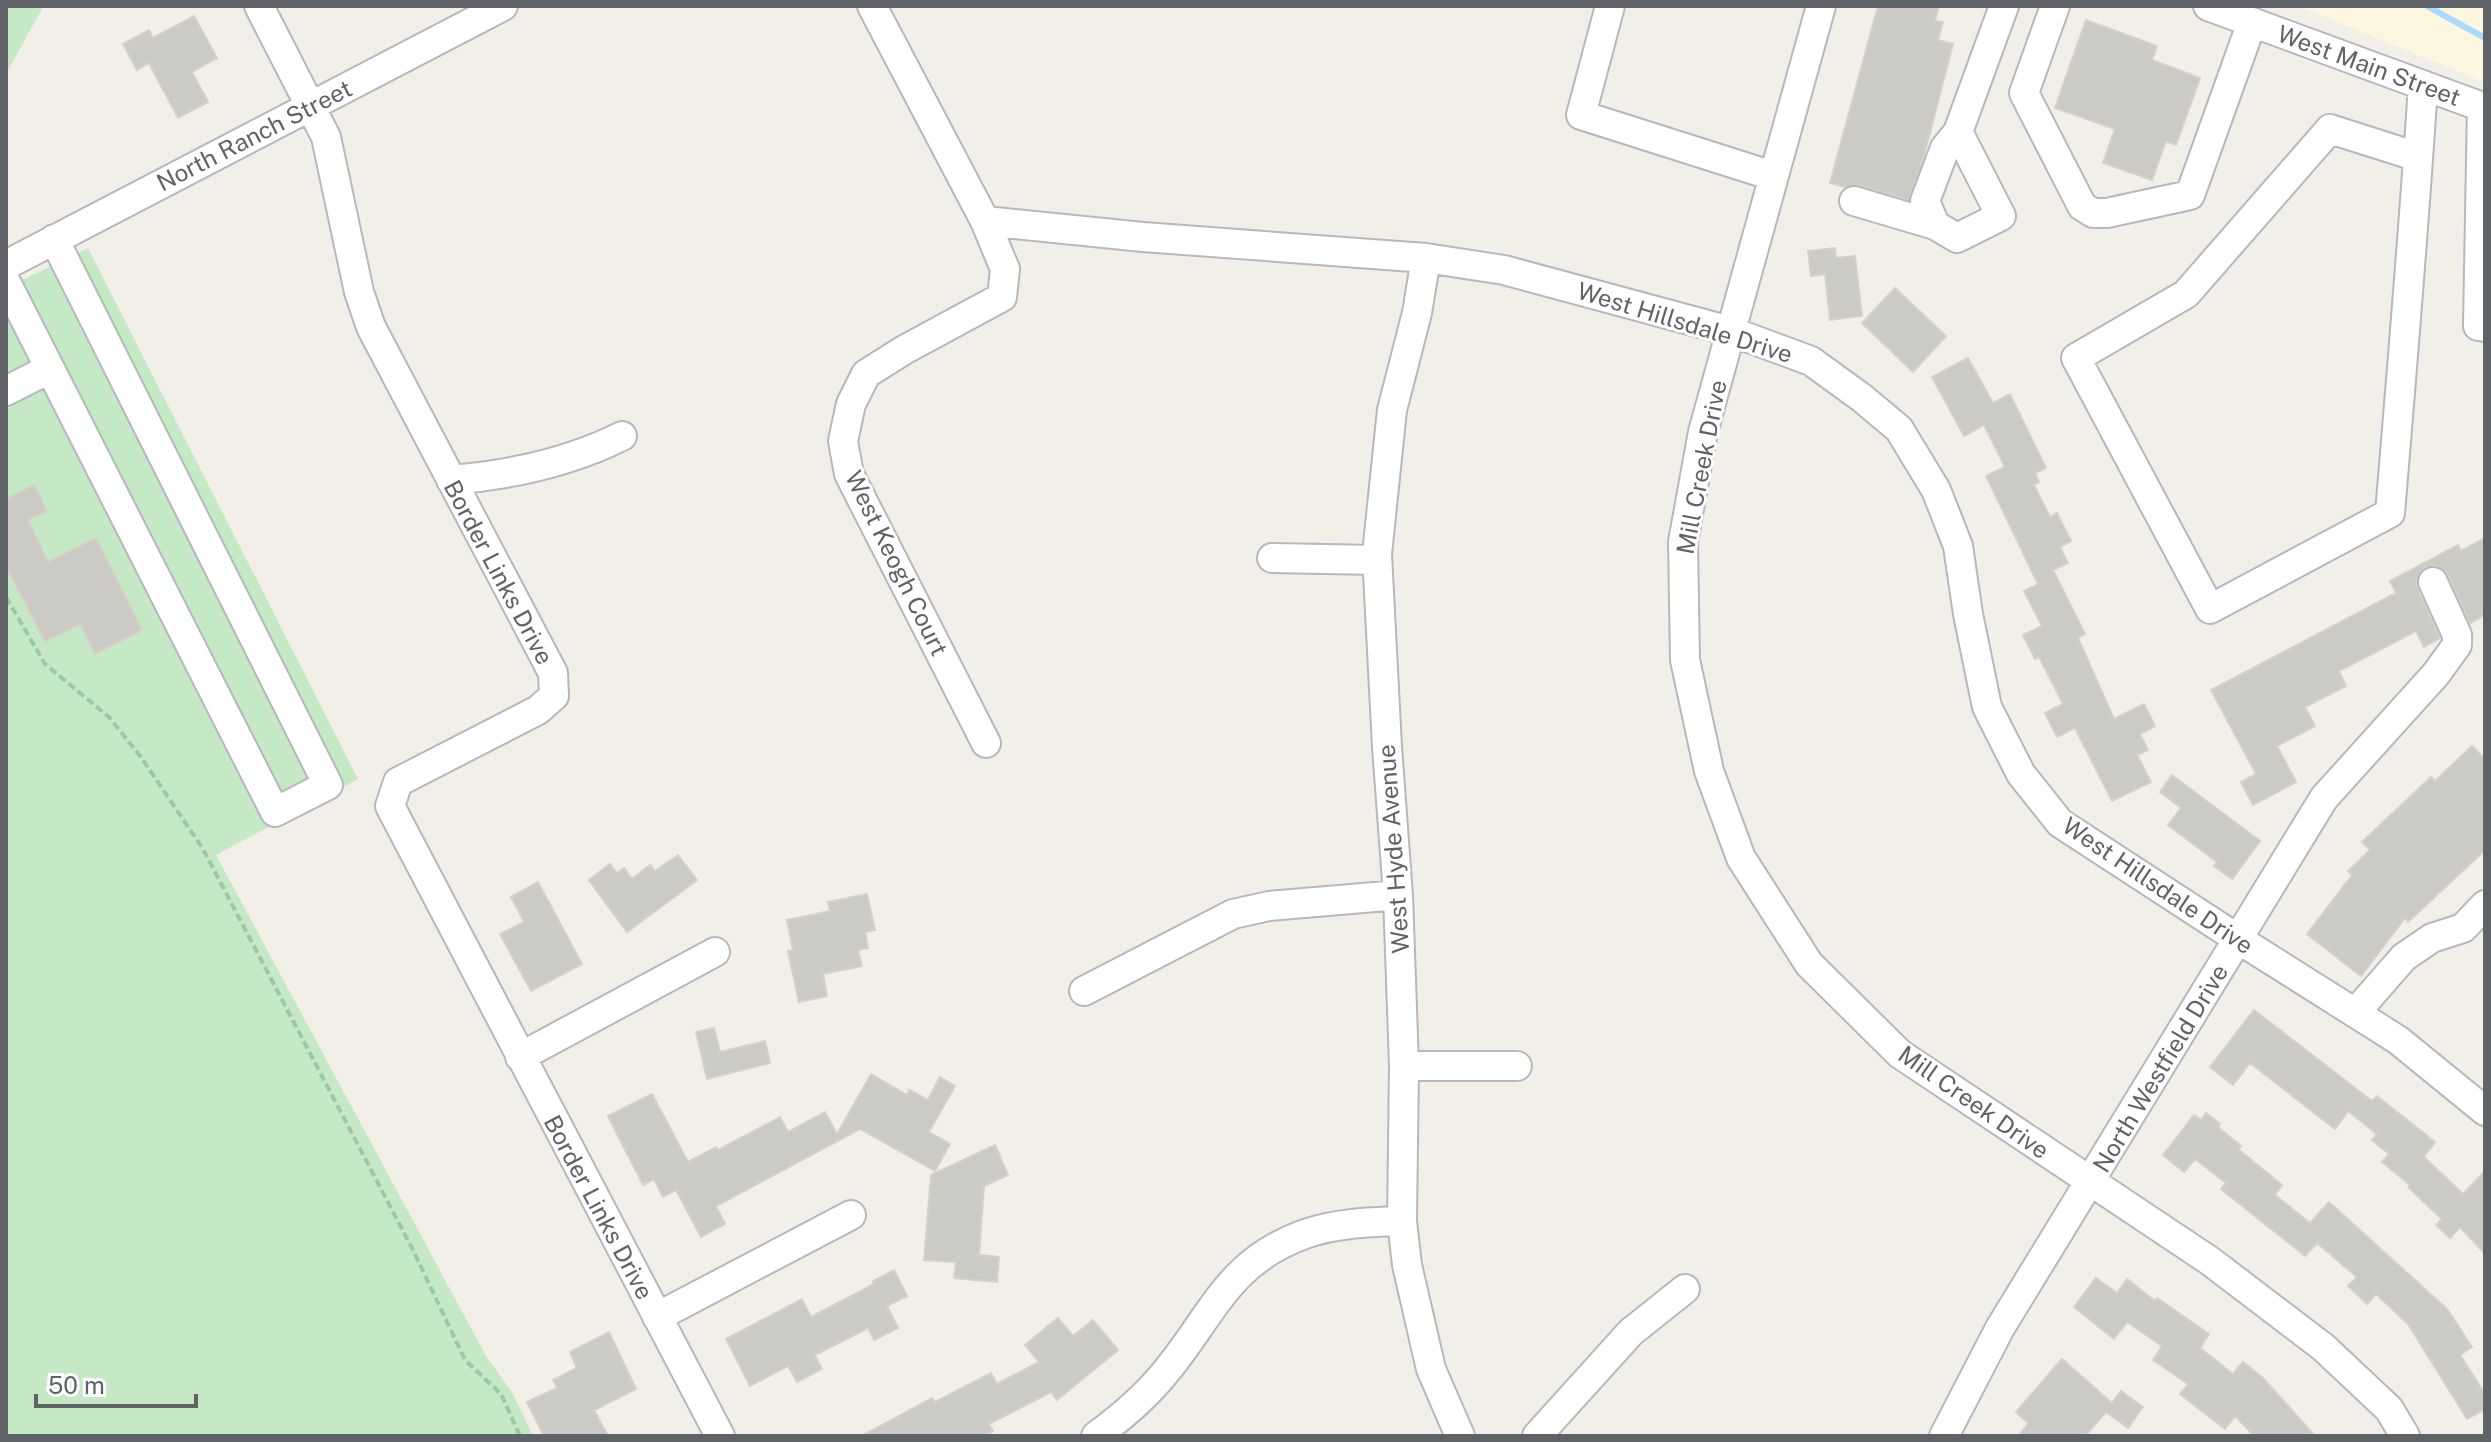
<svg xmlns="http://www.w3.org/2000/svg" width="2491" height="1442" viewBox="0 0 2491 1442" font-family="'Public Sans',sans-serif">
<rect width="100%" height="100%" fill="#f1efe8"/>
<path fill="#fef7e0" d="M2298,6h187v76z"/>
<path fill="#c5e8c5" d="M6,6l37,1 -37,67z
M88,248l270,531 -142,76 270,501 27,38 20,42h-527v-1148z"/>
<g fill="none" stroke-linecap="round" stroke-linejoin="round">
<path stroke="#aadaff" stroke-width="6" d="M2427,6l58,32"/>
</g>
<path fill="#cccac5" stroke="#d6d1c6" stroke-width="2" d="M1878,6h61l-4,15 8,1 -5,18 15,4 -28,108 -16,48 -50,-15 -14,2 -15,-4z
M194,16l23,42 -25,14 16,30 -30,16 -29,-55 -12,7 -14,-26 26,-14 4,8z
M2086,20l71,26 -5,14 48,18 -24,67 -10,-4 -14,39 -49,-17 12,-34 -60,-21z
M1835,248l1,10 19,-2 7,60 -32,4 -5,-46 -14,2 -3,-25z
M1895,288l51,48 -33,36 -51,-49z
M1968,358l25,45 17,-9 36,74 -11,5 4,9 -5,3 16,32 7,-4 14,28 -11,6 8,16 -15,7 32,64 -7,4 36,81 30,-15 11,22 -15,8 8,16 -11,5 14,27 -39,19 -37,-73 -18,9 -12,-24 18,-9 -24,-47 -4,2 -12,-24 19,-9 -18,-35 14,-7 -52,-108 19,-9 -21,-42 -20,11 -32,-59z
M34,485l13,26 -19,9 20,42 48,-24 46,92 -47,24 -15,-30 -35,18 -39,-76v-67z
M2485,538v77l-15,8 -22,-49 -13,-9 -10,2 -9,13 1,8 23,50 -16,9 -8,-16 -77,40 7,15 -41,21 10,19 -38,20 19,36 -43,23 -12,-23 15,-8 -45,-84 185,-97 -6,-12 68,-36 3,6z
M2472,746l13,13v91l-77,72 -3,-4 -44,58 -54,-42 45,-59 -4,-4 22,-21 -8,-8 69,-65 4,4z
M2172,775l88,66 -28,38 -18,-13 3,-4 -49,-37 13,-17 -21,-16z
M678,855l19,25 -70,52 -38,-52 21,-16 7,9 7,-5 8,11 18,-14 5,6z
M538,882l44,82 -51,27 -31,-57 24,-12 -13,-25z
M867,894l8,36 -10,2 3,16 -10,2 4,16 -39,8 4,22 -28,6 -11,-51 5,-1 -6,-30 43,-9 -2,-9z
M2254,1010l118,91 5,-5 58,46 -11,15 39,37 22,-23v83l-25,-27 -10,11 -14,-13 6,-6 -34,-32 2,-2 -28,-23 7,-8 -17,-14 5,-6 -29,-23 -13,18 -85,-66 -17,22 -23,-18z
M714,1028l6,24 45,-11 5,22 -63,16 -11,-47z
M871,1074l36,21 2,-5 19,10 12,-23 15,9 -26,46 21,12 -15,27 -75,-42 -144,77 9,18 -24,13 -25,-47 -13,7 -9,-18 -11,6 -35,-69 44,-22 36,68 28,-15 2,3 62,-33 8,15 37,-20 12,22z
M2206,1113l14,11 -2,3 23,19 -3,3 44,36 -7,10 35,28 19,-21 118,107 25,38 -12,8 25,39v15l-18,10 -59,-95 -32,-30 -9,10 -19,-18 9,-9 -40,-34 -12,13 -84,-67 5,-6 -31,-24 -11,13 -21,-17 31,-40 7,5z
M995,1145l13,30 -24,11 -5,69 20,2 -2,25 -43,-4 2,-16 -32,-2 7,-85z
M894,1270l13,26 -20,10 11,22 -24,12 -6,-12 -53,27 7,14 -25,13 -9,-16 -38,20 -24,-47 76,-40 9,18 63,-33 -1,-3z
M2096,1278l21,15 10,-14 28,22 2,-3 52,36 -9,14 33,26 10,-12 20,16 52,58h-61l-19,-20 -10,13 -45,-35 8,-10 -35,-24 9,-14 -35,-24 -13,17 -40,-32z
M1058,1318l15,18 20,-16 25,30 -61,50 -6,-8 -62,32 4,7 -10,5h-121l70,-38 3,4 56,-29 6,11 42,-22 -14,-17z
M609,1332l27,57 -42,21 14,26h-64l-17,-34 30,-14 -4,-8 24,-12 -7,-16z
M2062,1359l50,44 9,-12 22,16 -15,21 -22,-16 -21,24h-66l9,-13 -12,-11z"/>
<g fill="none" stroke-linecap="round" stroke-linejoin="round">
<g stroke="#b5b8bc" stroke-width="32">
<path id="minor" d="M259,6l67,131 33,155 12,35 182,346 1,23 -16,14 -140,72 -8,24 330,630
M872,6l113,215 20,48 -3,28 -98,53 -38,24 -15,30 -8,37 6,33 137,269
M1610,6l-29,109 192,61
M1821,6l-118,426 -20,110 2,118 24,111 32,87 68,106 91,90 310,207 113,86 66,62 16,27
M2055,6l-31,87 58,113 11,7h14l83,-18 62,-173
M2208,6l277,102
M2482,106l-4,220 7,1
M2418,157l-88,-28 -144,165 -110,64 134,251 180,-96c12,-143 24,-285 33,-428
M1854,201l81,24 22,13 44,-22 -43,-84 46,-126
M985,221l158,16 283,21 78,12 226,61 81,30 51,37 37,31 37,61 22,56 10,68 19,93 34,67 39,49 178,116 160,101 87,71
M1935,225l-10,-24 20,-53 13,-16
M1426,258l-9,55 -25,97 -15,144 10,193 11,148 6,171 -2,155 5,44 24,104 29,67
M6,265l497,-259
M6,282l269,530 53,-27 -274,-546
M6,391l43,-22
M451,480c60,-5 117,-17 171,-44
M1272,558l105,2
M1084,991l149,-77 36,-8 129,-11
M2355,1013l49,-56 28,-19 31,-10 22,-23
M520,1057l195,-105
M1404,1066h113
M657,1317l194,-102
M1096,1436c27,-20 51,-40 72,-67 45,-55 61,-108 137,-135 30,-11 66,-12 97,-13
M1537,1436l94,-104 54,-43
M1944,1436l56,-108 324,-530 112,-124 21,-29v-10l-24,-53"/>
</g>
<path stroke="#9cc7a9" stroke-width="4" stroke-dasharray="8 4" stroke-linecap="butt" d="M6,597l39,67 64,53 32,40 62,92 210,401 52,110 36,34 19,42"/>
<use href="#minor" stroke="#fff" stroke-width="28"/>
</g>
<g text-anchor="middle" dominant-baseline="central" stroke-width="6" stroke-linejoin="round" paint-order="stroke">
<g font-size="24" fill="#5f6368" stroke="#fff">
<text transform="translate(2369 65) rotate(20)">West Main Street</text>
<text transform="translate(254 135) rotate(-27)">North Ranch Street</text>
<text transform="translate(1685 322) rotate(17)">West Hillsdale Drive</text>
<text transform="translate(1701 467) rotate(-79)">Mill Creek Drive</text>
<text transform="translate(897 563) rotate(64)">West Keogh Court</text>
<text transform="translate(499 572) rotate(62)">Border Links Drive</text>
<text transform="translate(1393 849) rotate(-94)">West Hyde Avenue</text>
<text transform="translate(2158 885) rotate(34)">West Hillsdale Drive</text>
<text transform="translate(2160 1068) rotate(-59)">North Westfield Drive</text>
<text transform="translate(1974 1102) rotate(35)">Mill Creek Drive</text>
<text transform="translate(599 1207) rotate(62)">Border Links Drive</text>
</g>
</g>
<rect width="2491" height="1442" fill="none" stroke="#5f6368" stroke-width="16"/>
<path d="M36 1394v12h160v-12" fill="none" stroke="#5f6368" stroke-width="4"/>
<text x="48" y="1394" font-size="24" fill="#5f6368" stroke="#ffffff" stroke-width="6" paint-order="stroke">50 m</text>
</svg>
